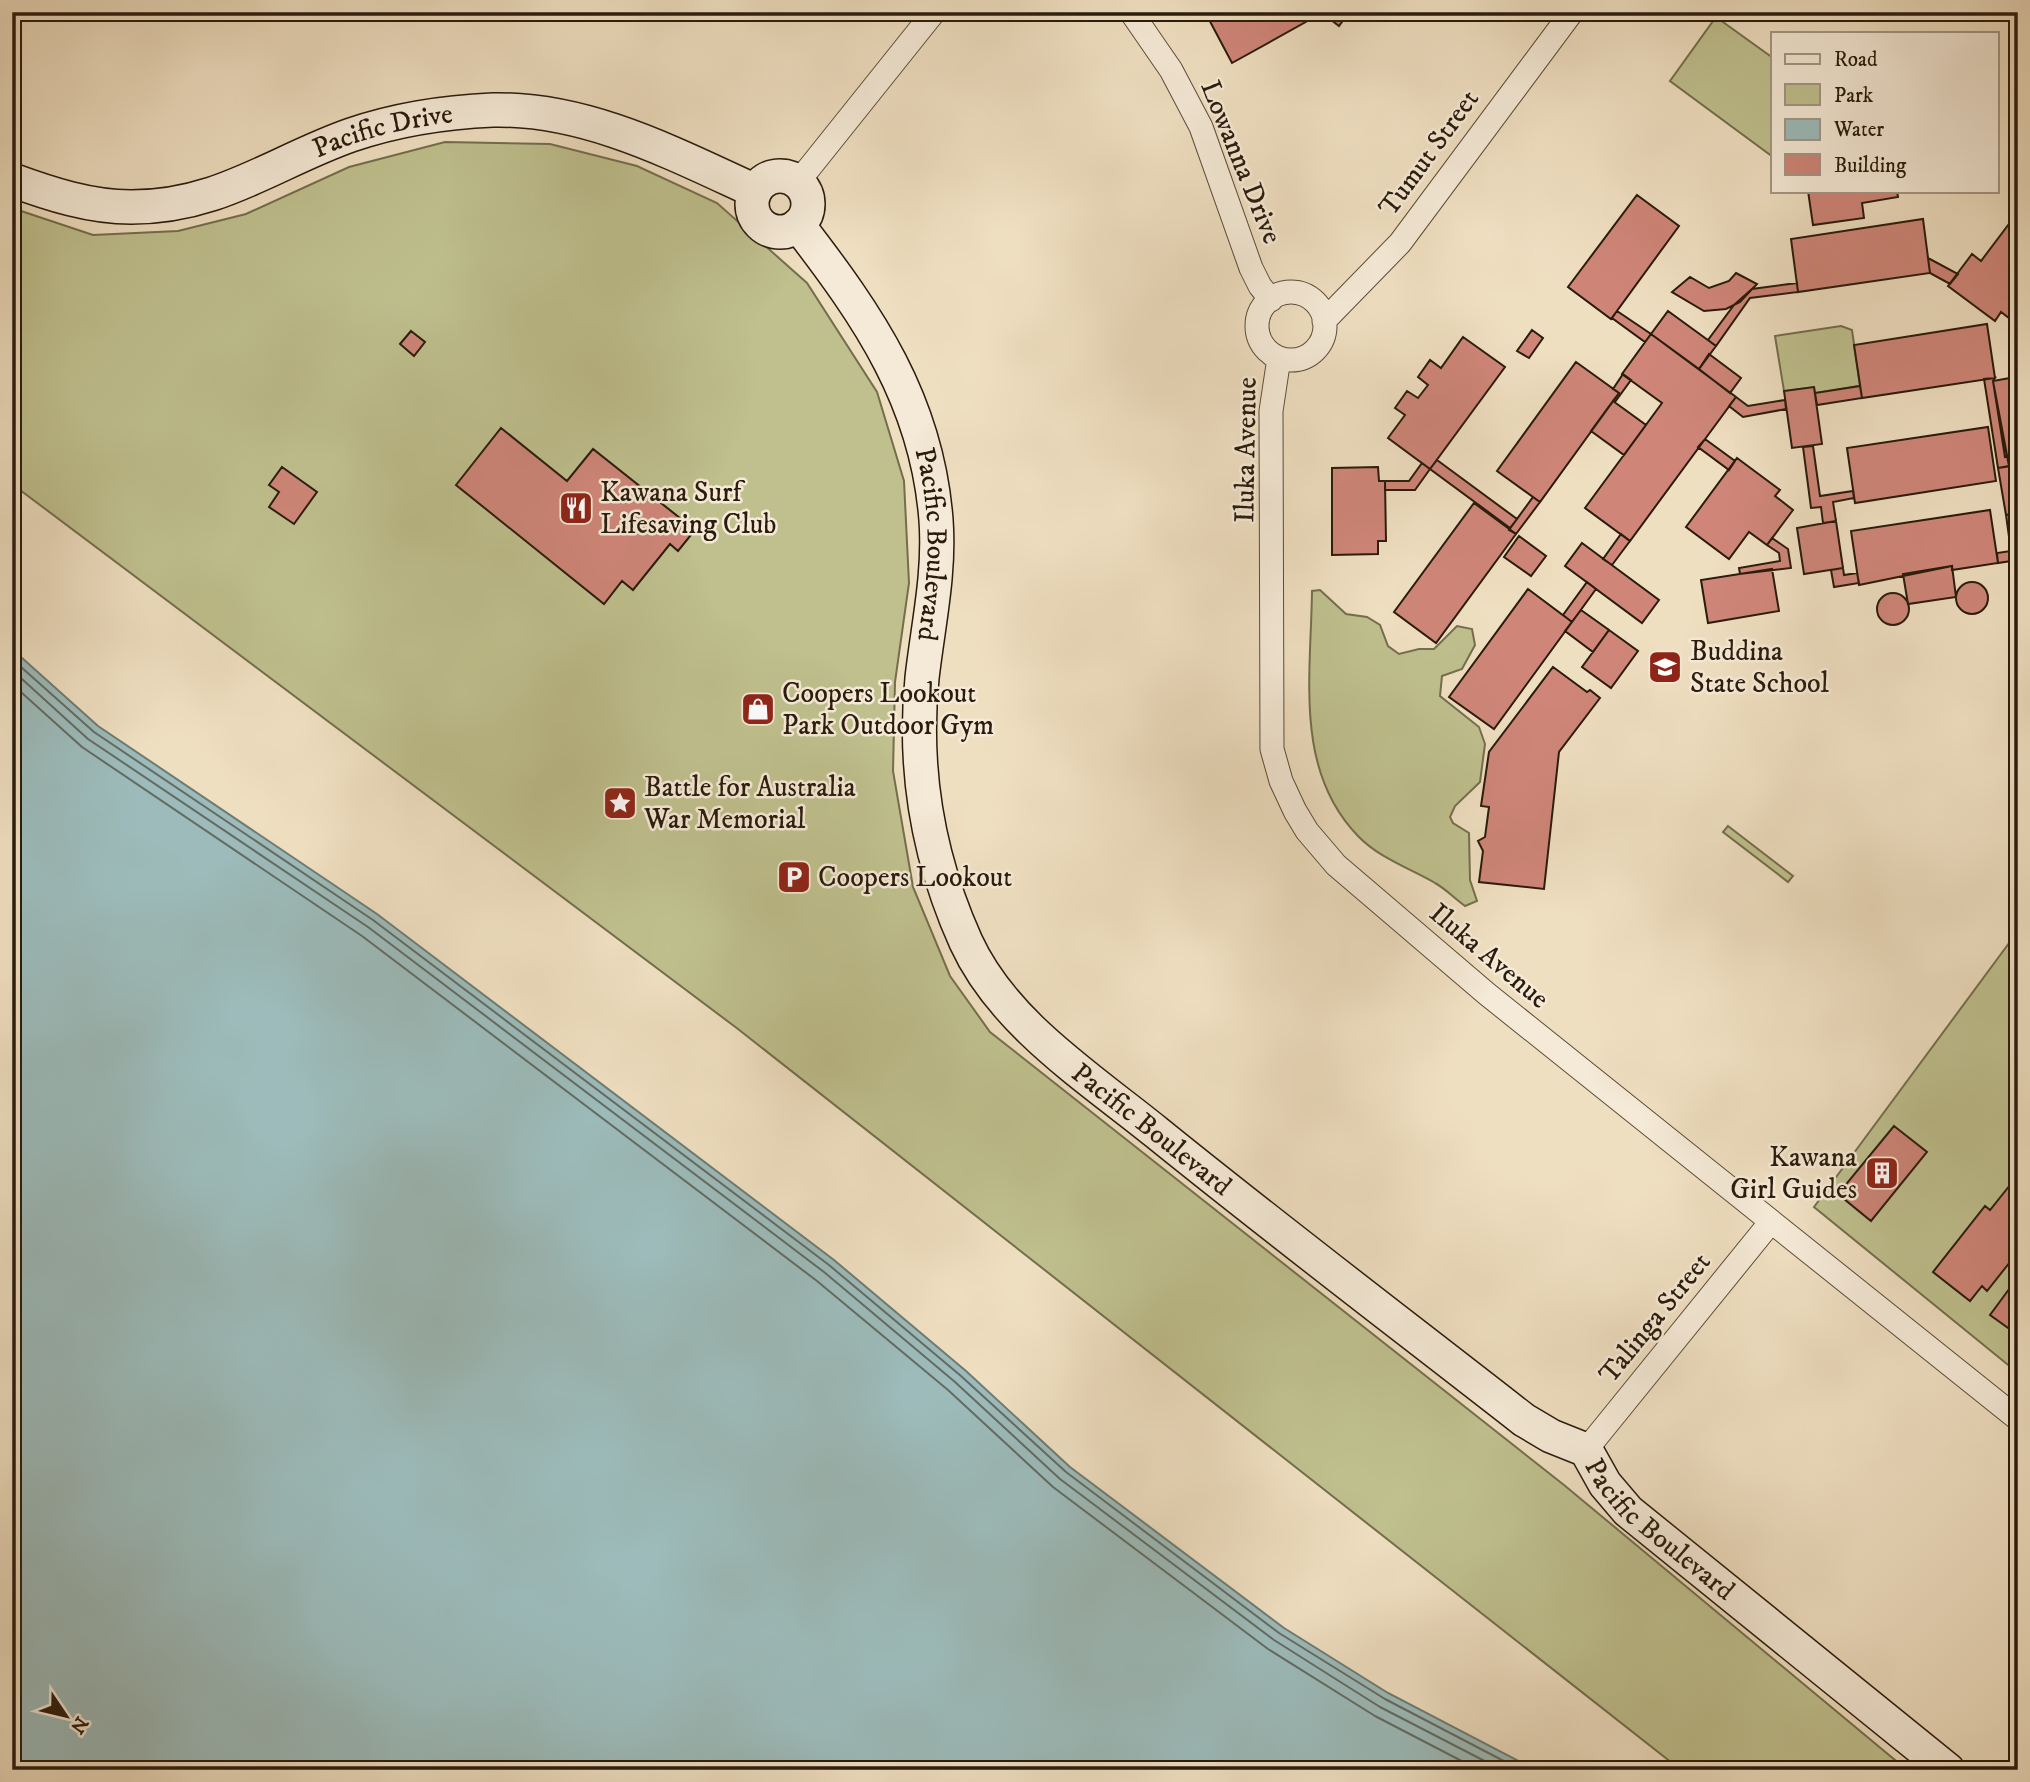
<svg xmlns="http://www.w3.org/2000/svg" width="2030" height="1782" viewBox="0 0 2030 1782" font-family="'IM FELL DW Pica',serif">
<rect width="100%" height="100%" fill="#efdfc1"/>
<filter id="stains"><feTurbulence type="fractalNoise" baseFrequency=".00286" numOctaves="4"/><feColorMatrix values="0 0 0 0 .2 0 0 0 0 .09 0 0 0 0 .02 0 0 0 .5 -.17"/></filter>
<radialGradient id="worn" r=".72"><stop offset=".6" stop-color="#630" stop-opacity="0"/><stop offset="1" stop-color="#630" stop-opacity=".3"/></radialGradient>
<path fill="#bfc08e" stroke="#746e4d" stroke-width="2" d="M1716,17l57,41v99l-103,-76z
M445,142l105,2 87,22 80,37 90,80 70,109 27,89 5,102 -14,99 -2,89 20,116 37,89 40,56 574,453 343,285h-226l-943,-741 -726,-545v-276l81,27 85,-4 68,-17 103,-47z
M1841,326l11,4 8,56 -45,7 -1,-6 -30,4 -9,-55z
M1320,590l26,24 21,3 13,8 8,21 11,8 20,-5h15l23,-23 15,3 3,16 -13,24 -20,7 -2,20 39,31 6,17 -5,38 -25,24 -5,11 3,6 16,10 1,47 7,21 -12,5c-10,-7 -19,-17 -30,-23 -26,-15 -56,-25 -77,-47 -64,-66 -47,-160 -46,-245z
M1728,826l65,50 -5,6 -65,-50z
M2018,931v442l-204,-166z"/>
<path fill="#9cbbba" stroke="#6e7b74" stroke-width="2" d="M12,649l86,77 279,188 457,346 132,111 104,96 214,161 104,65 148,77h-1524z"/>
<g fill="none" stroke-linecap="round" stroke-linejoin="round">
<path stroke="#636b63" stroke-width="2" d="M12,659l82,73 279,188 456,345 132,111 105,96 213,161 106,66 136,71
M12,670l76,69 280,188 456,345 131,110 105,97 214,161 106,67 122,63
M12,684l70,63 280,189 455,345 131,109 105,97 215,162 107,67 104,54"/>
</g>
<path fill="#cf8679" stroke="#2a1b0c" stroke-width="2" d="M1205,12h144l-10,14 -17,-13 -90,50z
M1808,191h89l1,6 -36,6 2,15 -51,7z
M1637,195l42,31 -68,93 -43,-32z
M2018,212v113l-17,-13 -6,9 -47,-35 24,-32 9,7z
M1923,219l7,54 -132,19 -7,-53z
M1928,258l30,16 -8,10 -20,-11z
M1736,273l21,11 -17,18 -14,7 -22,2 -32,-19 18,-15 19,11 20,-7z
M1797,283l1,9 -48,6 -34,48 -8,-6 26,-35 18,-16z
M1617,311l34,23 -6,8 -33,-24z
M1668,311l48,35 -17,23 -48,-35z
M1987,324l8,54 -133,20 -8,-53z
M1532,330l11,8 -14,20 -12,-7z
M411,331l14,11 -11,14 -14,-12z
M1651,334l85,63 -106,144 -45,-33 77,-105 -40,-29z
M1463,337l42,30 -75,102 -42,-31 17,-23 -10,-7 12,-17 11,7 10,-13 -10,-8 12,-17 11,8z
M1709,354l32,24 -11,15 -31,-24z
M1576,362l43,31 -79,109 -43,-31z
M1623,374l8,6 -16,22 -2,-1 6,-8 -6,-4z
M1995,378l-2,3 16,85 -11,2 -14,-89z
M2010,378l1,6 7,-1v71l-13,3 -12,-76z
M1860,386l2,12 -45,7 -2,-12z
M1814,387l8,57 -30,4 -8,-57z
M1736,397l12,9 37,-6 1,9 -43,8 -14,-11z
M1613,401l33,24 -22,30 -33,-24z
M1988,427l8,54 -141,22 -8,-55z
M501,428l66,53 26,-32 102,81 -17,21 -8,-7 -37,46 -11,-9 -18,23 -148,-119z
M1705,439l30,22 -6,9 -31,-23z
M1813,446l7,50 33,-5 1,7 -21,4 3,19 -13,2 -2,-16 -10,1 -8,-61z
M1737,458l43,32 -5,6 18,14 -26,35 -18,-13 -20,27 -43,-32z
M1437,460l80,59 -7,9 -80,-59z
M1422,463l8,6 -15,21h-30v-9h24z
M2018,465v48l-12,2 -8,-47z
M282,467l35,25 -23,32 -25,-17 10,-15 -10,-7z
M1378,467l1,14h6l1,60h-8v13l-46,1v-87z
M1533,497l7,5 -24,32 -7,-4z
M1474,503l42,31 -80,109 -42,-31z
M1990,510l8,53 -46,7v-4l-93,19 -8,-54z
M2016,514l2,46 -20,3 -1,-10 14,-2 -5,-36z
M1836,521l7,47 -39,6 -7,-46z
M1621,534l9,7 -18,24 -9,-6z
M1519,536l27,20 -15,20 -27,-19z
M1772,538l16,11 3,19 -51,6 -1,-6 41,-7 -1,-8 -12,-8z
M1582,543l77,57 -17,23 -77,-57z
M1952,566l4,31 -48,7 -5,-30z
M1843,568l1,7 13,-2 2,10 -25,4 -3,-17z
M1772,569l7,42 -71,12 -7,-43z
M1956 598a16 16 0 1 1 32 0a16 16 0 1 1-32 0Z
M1587,582l9,7 -24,33 -9,-7z
M1528,589l44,33 -78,107 -45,-32z
M1877 609a16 16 0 1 1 32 0a16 16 0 1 1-32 0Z
M1581,610l28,20 -16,22 -28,-21z
M1609,630l29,21 -27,37 -29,-21z
M1553,667l34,25 3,-2 10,8 -41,54 -15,137 -65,-7 4,-31 -5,-10 7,-4 4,-30 -8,-1 8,-54z
M1894,1126l33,26 -56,69 -33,-27z
M2018,1175v77l-31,39 -5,-5 -12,15 -37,-29 52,-66 5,4z
M2018,1277v58l-28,-20z"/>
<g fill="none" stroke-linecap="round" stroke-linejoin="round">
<g stroke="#5b4c39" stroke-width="25">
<path id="street" d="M1131,12l40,58 30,57 50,141 9,18 11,14
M798,182l136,-170
M1257 326a34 34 0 1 1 68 0a34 34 0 1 1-68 0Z
M1324,321l76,-78 172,-231
M1279,358l-8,53 1,338 9,32 14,30 12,20 29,34 151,129 531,425
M1586,1450l184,-227"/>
</g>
<g stroke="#2a1b0c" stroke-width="36">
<g id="secondary">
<circle cx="780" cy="204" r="28"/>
<path id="s1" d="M12,180c38,14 78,27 119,27 89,0 143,-45 220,-72 44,-15 95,-23 142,-25 93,-2 179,43 262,81"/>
<path id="s2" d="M798,225c71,92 129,176 138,295 4,54 -8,105 -14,158 -9,91 6,180 44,264 37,81 122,135 190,190 121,98 245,192 368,288l27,16 35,14 19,34 23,27 320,259"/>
</g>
</g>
<use href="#street" stroke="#f5ead7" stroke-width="23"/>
<use href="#secondary" stroke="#f5ead7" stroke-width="33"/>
</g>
<defs>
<g id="restaurant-square" transform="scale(1.75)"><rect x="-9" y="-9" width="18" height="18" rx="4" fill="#8f2418" stroke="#f5ead7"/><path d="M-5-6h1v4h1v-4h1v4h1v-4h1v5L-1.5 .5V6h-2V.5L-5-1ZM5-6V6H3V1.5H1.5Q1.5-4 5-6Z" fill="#fff"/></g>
<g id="school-square" transform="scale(1.75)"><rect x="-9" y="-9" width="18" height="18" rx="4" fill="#8f2418" stroke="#f5ead7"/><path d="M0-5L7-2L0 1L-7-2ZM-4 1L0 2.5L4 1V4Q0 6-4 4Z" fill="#fff"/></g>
<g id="shop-square" transform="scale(1.75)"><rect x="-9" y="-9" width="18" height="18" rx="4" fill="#8f2418" stroke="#f5ead7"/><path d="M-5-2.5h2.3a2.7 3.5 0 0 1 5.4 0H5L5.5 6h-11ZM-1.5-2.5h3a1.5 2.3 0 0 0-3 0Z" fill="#fff"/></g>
<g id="sight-square" transform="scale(1.75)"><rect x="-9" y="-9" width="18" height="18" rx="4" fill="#8f2418" stroke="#f5ead7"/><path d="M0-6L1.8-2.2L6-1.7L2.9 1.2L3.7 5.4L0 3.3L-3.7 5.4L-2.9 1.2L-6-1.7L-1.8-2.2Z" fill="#fff"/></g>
<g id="parking-square" transform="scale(1.75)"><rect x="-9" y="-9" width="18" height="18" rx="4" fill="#8f2418" stroke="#f5ead7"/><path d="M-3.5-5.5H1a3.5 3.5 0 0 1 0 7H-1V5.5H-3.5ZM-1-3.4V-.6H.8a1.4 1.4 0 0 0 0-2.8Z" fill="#fff"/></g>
<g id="building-square" transform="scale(1.75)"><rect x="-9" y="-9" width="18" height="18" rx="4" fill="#8f2418" stroke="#f5ead7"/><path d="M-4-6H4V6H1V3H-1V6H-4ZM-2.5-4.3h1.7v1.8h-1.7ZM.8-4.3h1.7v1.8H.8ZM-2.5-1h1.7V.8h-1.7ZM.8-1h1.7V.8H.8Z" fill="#fff"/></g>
</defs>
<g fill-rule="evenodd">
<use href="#restaurant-square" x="576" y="508"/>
<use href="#school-square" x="1665" y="667"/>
<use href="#shop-square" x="758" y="709"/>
<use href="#sight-square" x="620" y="803"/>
<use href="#parking-square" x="794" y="877"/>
<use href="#building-square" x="1882" y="1173"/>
</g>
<g text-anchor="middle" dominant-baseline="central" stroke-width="5" stroke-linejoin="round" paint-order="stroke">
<g font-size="28" fill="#2a1b0c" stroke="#f5ead7">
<text stroke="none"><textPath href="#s1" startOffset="388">Pacific Drive</textPath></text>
<text transform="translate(1429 153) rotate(-54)">Tumut Street</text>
<text transform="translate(1241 162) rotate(68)">Lowanna Drive</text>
<text transform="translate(1246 450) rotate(-89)">Iluka Avenue</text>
<text stroke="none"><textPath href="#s2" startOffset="355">Pacific Boulevard</textPath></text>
<text transform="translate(1489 956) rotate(40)">Iluka Avenue</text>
<text stroke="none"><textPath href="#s2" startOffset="1027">Pacific Boulevard</textPath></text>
<text transform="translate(1655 1318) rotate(-51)">Talinga Street</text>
<text stroke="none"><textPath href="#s2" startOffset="1678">Pacific Boulevard</textPath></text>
</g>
<g font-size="28" fill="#2a1b0c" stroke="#f5ead7" text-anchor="start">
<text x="600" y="492">Kawana Surf<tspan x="600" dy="32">Lifesaving Club</tspan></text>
<text x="1690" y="651">Buddina<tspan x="1690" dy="32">State School</tspan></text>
<text x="782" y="693">Coopers Lookout<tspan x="782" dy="32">Park Outdoor Gym</tspan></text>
<text x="644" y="787">Battle for Australia<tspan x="644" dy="32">War Memorial</tspan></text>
<text x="818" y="877">Coopers Lookout</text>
<text x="1857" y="1157" text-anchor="end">Kawana<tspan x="1857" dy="32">Girl Guides</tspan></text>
</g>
</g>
<rect width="2030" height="1782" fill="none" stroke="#efdfc1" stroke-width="42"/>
<rect x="14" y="14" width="2002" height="1754" fill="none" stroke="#2a1b0c" stroke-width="3.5"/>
<rect x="21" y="21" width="1988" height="1740" fill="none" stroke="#2a1b0c" stroke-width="2"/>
<rect x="1771" y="32" width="228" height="161" fill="#f5ead7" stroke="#a49786" stroke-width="2"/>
<rect x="1785" y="54" width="35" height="10" fill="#f5ead7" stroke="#a49786" stroke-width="2"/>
<text x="1834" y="66" font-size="21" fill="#2a1b0c">Road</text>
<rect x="1785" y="84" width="35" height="21" fill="#bfc08e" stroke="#a49786" stroke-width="2"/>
<text x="1834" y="102" font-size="21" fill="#2a1b0c">Park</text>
<rect x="1785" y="119" width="35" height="21" fill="#9cbbba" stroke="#a49786" stroke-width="2"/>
<text x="1834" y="136" font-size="21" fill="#2a1b0c">Water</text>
<rect x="1785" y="154" width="35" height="21" fill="#cf8679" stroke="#a49786" stroke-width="2"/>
<text x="1834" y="172" font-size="21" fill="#2a1b0c">Building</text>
<g transform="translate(66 1716) rotate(125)" stroke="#f5ead7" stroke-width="5" paint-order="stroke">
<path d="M0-5L12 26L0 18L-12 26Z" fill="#2a1b0c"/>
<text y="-10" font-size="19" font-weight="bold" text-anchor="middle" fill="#2a1b0c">N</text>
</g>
<rect width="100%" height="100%" filter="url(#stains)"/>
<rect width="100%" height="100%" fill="url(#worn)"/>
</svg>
